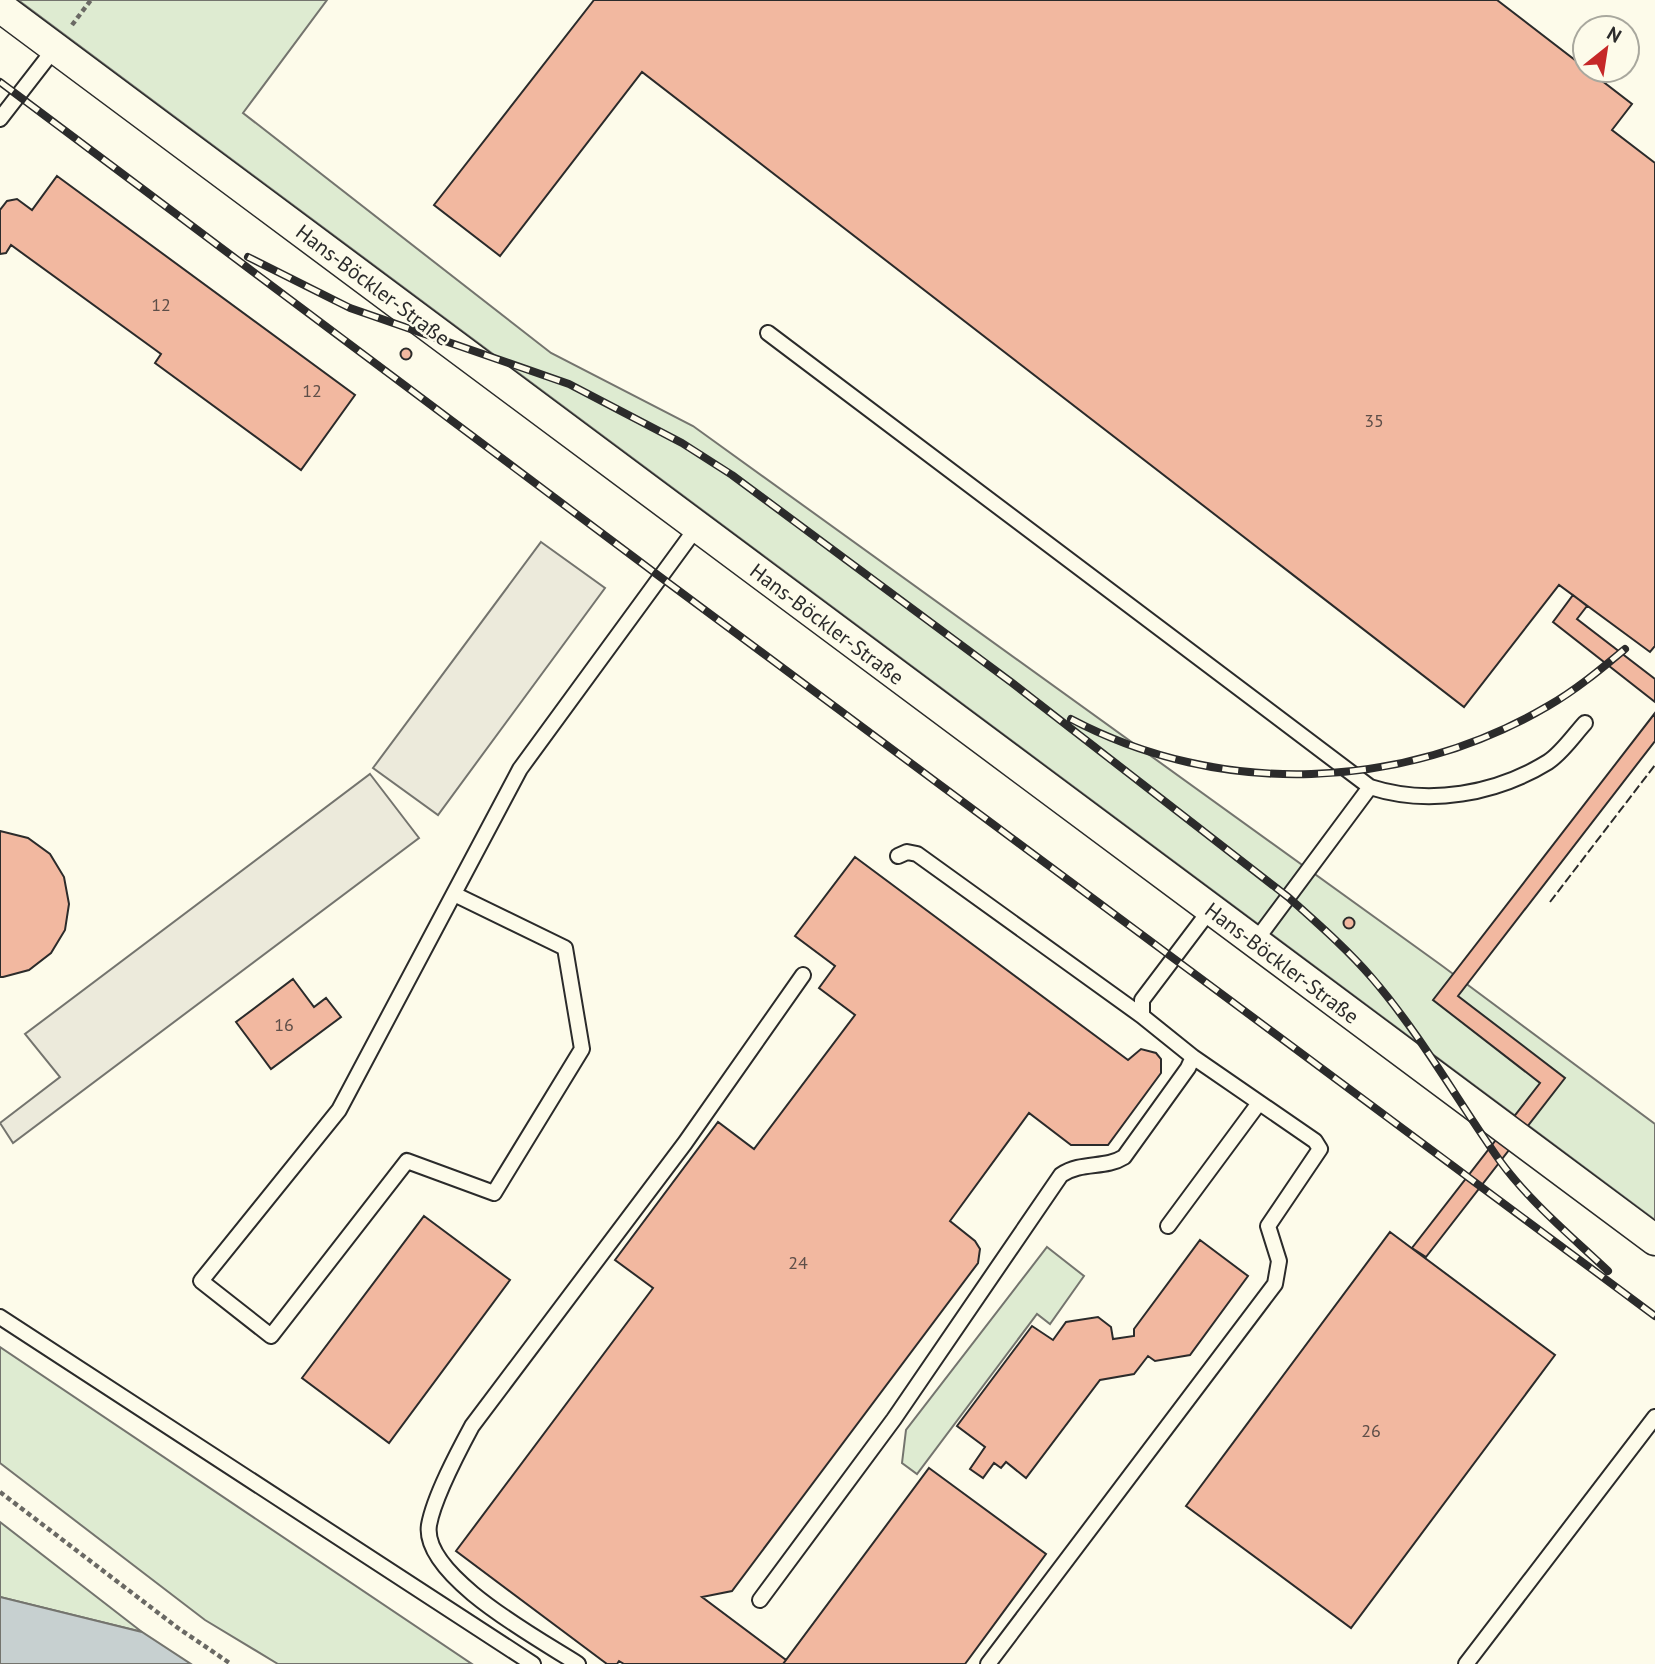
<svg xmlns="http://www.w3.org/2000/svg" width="1655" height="1664" viewBox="0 0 1655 1664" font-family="'PT Sans',sans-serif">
<rect width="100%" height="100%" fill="#fdfbea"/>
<path fill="#deebd1" stroke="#74746e" stroke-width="2" d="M18,0h309l-84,113 308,240 142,73 748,539 214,159v96z
M1047,1247l37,29 -34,48 -13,-10 -120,160 -15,-11 4,-33z
M0,1347l472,317h-194l-73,-44 -205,-157z
M0,1522l142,110 -142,-35z"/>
<path fill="#eceadb" stroke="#74746e" stroke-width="2" d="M541,542l64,46 -167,227 -65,-47z
M370,774l49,64 -406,305 -13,-20 60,-46 -35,-43z"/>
<path fill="#c7d0d0" stroke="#74746e" stroke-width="2" d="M0,1597l142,35 49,32h-191z"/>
<path fill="#f2b8a0" stroke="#2b2b2b" stroke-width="2" d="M594,0h903l135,104 -20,26 43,33v483l-5,6 -91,-67 -95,122 -822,-635 -142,184 -66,-51z
M57,176l298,219 -54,75 -146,-107 6,-9 -150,-109 -5,8 -6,1v-44l7,-9 10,-2 15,11z
M400.5 354a5.5 5.5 0 1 1 11 0a5.5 5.5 0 1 1-11 0Z
M1573,595l14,11 -10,13 78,60v23l-102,-80z
M1655,713v28l-197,255 107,82 -139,179 -14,-9 128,-165 -107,-83z
M0,831l28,7 22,16 14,23 5,27 -4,26 -14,23 -22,17 -26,7h-3z
M855,857l273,203 13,-11 15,4 5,6v14l-53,72h-37l-42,-32 -79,108 25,20 5,8 -2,14 -246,328 -30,6 84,63 -3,4h-159l-5,-3 -2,3h-10l-151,-113 197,-263 -38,-28 103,-138 36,27 101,-134 -36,-27 16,-22 -40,-30z
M1343.5 923a5.5 5.5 0 1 1 11 0a5.5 5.5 0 1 1-11 0Z
M293,979l21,28 12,-9 15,19 -70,52 -35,-47z
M424,1216l86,64 -121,163 -87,-65z
M1390,1232l165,123 -204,273 -165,-122z
M1200,1240l48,36 -58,79 -35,6 -7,-5 -14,18 -34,6 -74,98 -20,-16 -5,6 -7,-5 -11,15 -13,-9 15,-22 -28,-21 75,-100 21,14 13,-18 32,-5 13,10 2,12 21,-3v-7z
M929,1468l117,86 -81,110h-182z"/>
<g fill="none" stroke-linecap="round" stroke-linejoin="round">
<g stroke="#2b2b2b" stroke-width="18">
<path id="lane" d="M0,119l55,-71
M768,333l602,454 -116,156
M1370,787c59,19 126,7 178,-25 14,-9 26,-27 37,-39
M898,856l9,-4 10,2 225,162
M454,894l111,54 17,101 -88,144 -87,-32 -136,175 -70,-55 138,-171 181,-341 177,-242
M1168,1226l91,-123
M0,1317l533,347
M760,1600l134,-181 167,-244c21,-14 44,-6 63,-18l64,-89 5,-11 -51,-41v-16l68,-90
M578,1664c-37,-24 -157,-88 -149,-139 5,-28 29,-73 43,-99l213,-283 118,-168
M988,1664l287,-380 4,-23 -11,-35 52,-77 -5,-8 -122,-84
M1466,1664l189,-247"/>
</g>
<g stroke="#2b2b2b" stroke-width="33">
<path id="street" d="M0,7l1655,1233"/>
</g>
<path stroke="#6a6964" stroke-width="4.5" stroke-dasharray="5 3.5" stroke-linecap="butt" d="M72,25l19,-25
M0,1492l178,136 53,36"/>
<use href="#lane" stroke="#fdfbea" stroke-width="14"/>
<use href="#street" stroke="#fdfbea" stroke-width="30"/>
<g stroke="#2b2b2b" stroke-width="8">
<path id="rail" d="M0,82l659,494 996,740
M248,257l102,51 219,76 113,59 50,32 279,207 277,215c29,26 59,52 84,81 49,57 85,122 128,183 30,41 71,75 108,110
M1071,719c150,79 332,72 477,-13 28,-16 53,-37 77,-57"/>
</g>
<use href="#rail" stroke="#fdfbea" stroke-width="5" stroke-dasharray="16" stroke-linecap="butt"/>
<path stroke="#2b2b2b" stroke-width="2" stroke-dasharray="9 3.5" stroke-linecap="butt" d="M1550,902l105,-137"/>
</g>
<g text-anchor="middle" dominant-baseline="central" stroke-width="5" stroke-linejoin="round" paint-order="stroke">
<g font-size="18" fill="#5d4e48">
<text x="161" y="304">12</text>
<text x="312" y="390">12</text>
<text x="1374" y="420">35</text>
<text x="284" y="1024">16</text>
<text x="798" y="1262">24</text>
<text x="1371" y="1430">26</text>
</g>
<g font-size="21" fill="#2b2b2b" stroke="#fdfbea">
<text transform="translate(373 285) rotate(37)">Hans-Böckler-Straße</text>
<text transform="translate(827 624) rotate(37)">Hans-Böckler-Straße</text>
<text transform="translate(1282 963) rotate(37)">Hans-Böckler-Straße</text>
</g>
</g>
<g transform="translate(1606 49) rotate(30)"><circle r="33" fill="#fdfbea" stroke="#a9a89e" stroke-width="2"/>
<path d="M0-5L12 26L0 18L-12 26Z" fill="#c62828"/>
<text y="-10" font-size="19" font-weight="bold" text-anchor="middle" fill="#2b2b2b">N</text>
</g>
</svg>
